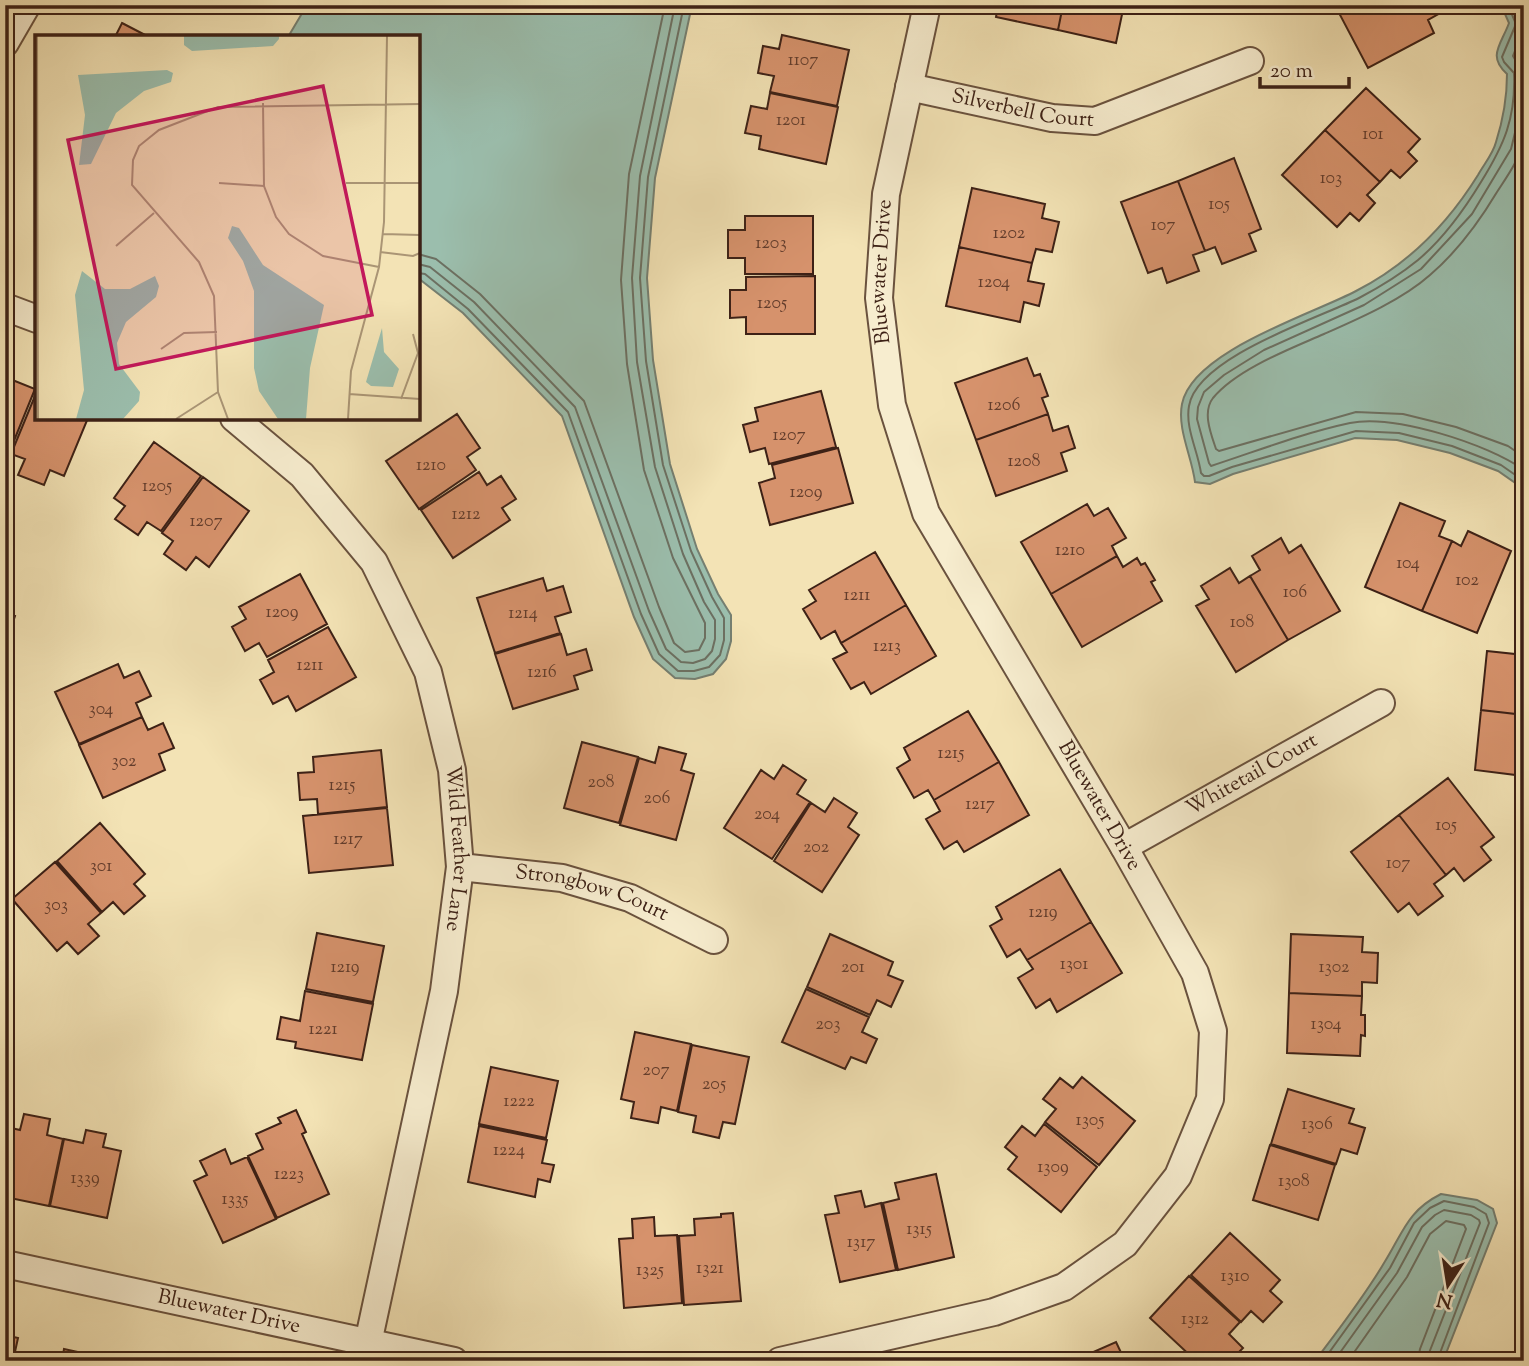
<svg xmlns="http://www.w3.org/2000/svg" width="1529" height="1366" viewBox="0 0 1529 1366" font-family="'Sorts Mill Goudy',serif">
<rect width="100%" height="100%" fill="#f3e3b5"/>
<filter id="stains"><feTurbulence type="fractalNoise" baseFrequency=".00286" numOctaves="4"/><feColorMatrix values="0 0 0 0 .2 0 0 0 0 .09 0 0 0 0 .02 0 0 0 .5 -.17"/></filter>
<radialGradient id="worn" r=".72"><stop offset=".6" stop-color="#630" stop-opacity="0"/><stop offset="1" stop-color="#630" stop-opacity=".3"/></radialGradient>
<path fill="#9bbead" stroke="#757f71" stroke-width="2" d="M307,5h385l-37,173 -8,100 6,82 17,104 27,85 21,45 13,21v26l-5,18 -13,15 -18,5 -20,-1 -22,-19 -19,-42 -72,-201 -99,-103 -45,-35v-241h-130z
M1501,5h23v484l-26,-18 -48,-18 -53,-13 -42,-2 -122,36 -23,10 -15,-2c-3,-25 -18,-53 -13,-78 10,-53 131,-90 174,-113 53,-27 91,-66 122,-116 6,-11 15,-21 18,-33 7,-22 11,-44 11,-68 -20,-18 -6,-29 2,-51z
M1441,1194l36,6 16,9 4,14 -54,138h-128c24,-32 49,-64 69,-98 19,-30 23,-52 57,-69z"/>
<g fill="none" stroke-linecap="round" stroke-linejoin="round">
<path stroke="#6c7062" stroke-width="2" d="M1508,5l8,19 -14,33 2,5 10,11c2,45 -10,72 -33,109 -17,28 -38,57 -63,78 -17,14 -40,28 -59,38 -40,20 -162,59 -170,108 -4,22 9,45 12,67l3,3h5l23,-9 124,-36 43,2 53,13 49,19 23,16
M1524,29l-11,27 9,15 1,29 -12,49 -39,65 -51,55 -57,36 -100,45 -40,25 -20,17 -6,15 -1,12 12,44 2,3c46,-15 92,-33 139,-43 44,-9 138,21 174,47
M1524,140c-5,20 -16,35 -27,52 -18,30 -40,60 -67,83 -28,25 -72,44 -106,59 -34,15 -87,35 -111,64 -11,14 -2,36 3,51l3,2 137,-39 47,2 53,13 52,19 16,11
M418,254l18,5 44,35 104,107 75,206 15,36 11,9 14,-2 6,-12v-15l-32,-65 -29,-88 -17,-106 -6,-84 8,-106 36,-169
M418,264l12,3 44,35 101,105 74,204 17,38 15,13 12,1 12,-4 7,-8 3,-12v-19l-11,-18 -21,-48 -28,-87 -18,-105 -5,-84 8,-102 35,-171
M418,273l7,1 43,35 100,103 73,202 18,40 19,17h16l15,-4 11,-12 4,-15v-22l-12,-21 -21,-46 -28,-86 -17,-104 -6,-83 8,-101 36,-172
M1323,1361l67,-93 24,-45 16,-15 14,-7 30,6 12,7 3,9 -52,138
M1334,1361l63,-88 25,-46 13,-12 9,-5 27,5 8,5 1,3 -51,130 -1,8
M1348,1361l59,-84 23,-43 16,-13 18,4 2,4 -46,120 -2,12"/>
</g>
<path fill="#d6926c" stroke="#3d2116" stroke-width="2" d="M998,5h65l-5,25 -62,-13z
M1063,5h61l-8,38 -58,-13z
M1334,5h20l-15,8z
M1354,5h85l3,7 -14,8 6,13 -66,35 -29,-55z
M122,23l27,14h-34z
M782,35l67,15 -12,56 -67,-14 4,-16 -16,-3 5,-27 16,3z
M1366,88l54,51 -12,13 9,9 -17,17 -9,-8 -11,12 -55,-52z
M770,93l68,14 -12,57 -67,-15 2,-13 -16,-3 6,-27 16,3z
M1325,130l55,52 -13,13 8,8 -16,18 -9,-8 -13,14 -55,-52z
M1234,158l27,71 -12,5 7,17 -34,13 -7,-17 -10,4 -27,-70z
M1178,181l27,70 -12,4 6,16 -32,12 -5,-15 -14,5 -27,-71z
M972,188l73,16 -3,14 17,4 -7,30 -16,-3 -4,14 -73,-16z
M745,216h68v58h-68v-16h-17v-28h17z
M959,247l73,16 -4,18 16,3 -5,22 -15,-4 -4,20 -74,-16z
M815,276v58h-69v-17l-16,1v-28h16v-13z
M1027,358l7,18 6,-2 8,22 -6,2 6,16 -72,26 -21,-57z
M5,377l30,12 -26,64 -4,-2z
M37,391v27h51l-24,58 -14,-6 -6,15 -26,-10 7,-16 -14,-5z
M821,391l15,56 -67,17 -4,-16 -15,4 -7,-27 15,-4 -3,-13z
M457,414l23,34 -13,9 9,13 -57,39 -33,-48z
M1048,414l5,17 15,-5 7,22 -14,5 6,18 -71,25 -20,-56z
M154,442l47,34 -40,55 -14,-9 -9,13 -23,-16 10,-13 -11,-8z
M838,448l15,55 -83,22 -11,-42 16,-5 -3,-13z
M479,472l8,13 14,-9 15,23 -14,9 8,12 -57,38 -32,-48z
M203,477l46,34 -40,56 -13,-10 -10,13 -22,-16 9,-13 -11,-8z
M1400,503l45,18 -6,15 13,5 -30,70 -57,-24z
M1087,504l7,12 14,-8 18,30 -14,8 5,10 -66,38 -30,-52z
M1468,531l43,20 -34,82 -55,-22 30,-70 9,5z
M1281,538l8,15 12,-8 39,66 -52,29 -38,-64 10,-6 -8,-14z
M875,552l31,53 -65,38 -6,-12 -14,8 -18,-30 13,-8 -7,-11z
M1117,556l6,11 14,-9 4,7 4,-2 10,17 -4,2 11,19 -80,46 -31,-53z
M1230,568l9,15 11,-7 38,64 -52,32 -40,-66 13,-7 -8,-13z
M300,574l27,50 -60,33 -8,-14 -14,8 -13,-24 14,-8 -7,-12z
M543,578l4,13 16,-5 8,26 -16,5 5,16 -65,20 -18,-55z
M906,605l30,51 -65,38 -7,-12 -13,7 -18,-30 14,-7 -6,-9z
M5,613l10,3 -10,31z
M328,627l28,50 -60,34 -8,-15 -15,8 -13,-24 14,-8 -6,-12z
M561,634l6,21 19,-6 6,21 -18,6 4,13 -65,20 -18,-55z
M1487,651l37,4v60l-43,-5z
M118,664l6,14 15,-7 12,25 -15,7 6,14 -63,27 -24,-52z
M1481,710l43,5v61l-49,-6z
M968,711l31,51 -65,38 -6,-10 -14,8 -17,-30 13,-8 -6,-12z
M142,717l6,13 15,-7 11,25 -15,6 6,16 -62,28 -24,-53z
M582,742l56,15 -19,66 -55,-15z
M659,747l27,7 -5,16 13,4 -18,66 -56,-15 19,-67 16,5z
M381,750l6,57 -69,7 -1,-15 -17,1 -2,-27 16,-1 -1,-15z
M999,762l30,53 -65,37 -7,-11 -13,8 -18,-30 14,-8 -6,-11z
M783,765l23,15 -9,14 13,8 -38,57 -48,-31 37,-58 13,9z
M1448,778l46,59 -13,10 10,13 -27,21 -10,-13 -8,7 -47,-60z
M834,798l23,15 -9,14 11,8 -37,57 -48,-31 37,-58 14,9z
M387,808l6,57 -84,8 -6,-57z
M1399,815l47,60 -12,9 9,12 -25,19 -9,-12 -11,9 -47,-60z
M100,823l45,51 -11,10 11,12 -21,18 -11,-12 -11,10 -45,-51z
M55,862l46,51 -13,11 11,12 -21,18 -11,-12 -10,9 -45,-52z
M1060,869l31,53 -64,38 -7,-11 -13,8 -17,-31 12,-7 -6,-12z
M1091,922l31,51 -65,39 -7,-13 -14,9 -18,-30 15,-9 -6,-9z
M317,933l67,13 -11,56 -67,-13z
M830,934l63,28 -5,13 15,6 -12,26 -14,-7 -7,15 -63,-28z
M1291,934l72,3 -1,15 16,1 -1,30 -15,-1v14l-73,-3z
M806,989l63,28 -7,15 15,7 -11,24 -15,-6 -6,12 -63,-27z
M305,991l68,13 -11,56 -67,-12 1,-6 -19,-3 4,-22 19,4z
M1289,993l73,3 -1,19h4v21l-4,-1 -1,21 -73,-3z
M635,1032l56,12 -14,67 -16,-4 -3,16 -27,-5 3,-16 -13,-3z
M692,1045l57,12 -14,67 -12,-2 -4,16 -26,-6 3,-16 -18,-4z
M491,1067l67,14 -12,57 -67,-14z
M1082,1077l53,44 -36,44 -54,-43 11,-13 -13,-10 17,-21 13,10z
M1288,1089l66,20 -5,14 16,5 -8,26 -16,-5 -5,15 -65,-20z
M296,1110l10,22 -4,2 27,60 -52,24 -29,-62 15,-7 -7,-15 25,-11 -3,-5z
M24,1114l26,5 -3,16 16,4 -14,67 -44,-9 2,-70 13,3z
M1044,1124l53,43 -36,45 -53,-43 9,-12 -12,-10 17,-21 13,10z
M479,1126l68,14 -5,23 12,2 -4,17 -12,-3 -3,18 -67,-15z
M86,1130l20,4 -3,13 18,4 -14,67 -57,-12 14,-67 19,4z
M1270,1145l65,20 -17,55 -65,-20z
M225,1149l6,15 16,-7 29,62 -53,24 -29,-62 13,-6 -7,-14z
M936,1174l18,83 -56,13 -15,-67 16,-4 -4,-16z
M861,1191l4,16 16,-4 15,67 -56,12 -15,-67 14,-2 -4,-17z
M733,1213l8,88 -57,4 -5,-69 16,-1 -1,-16 27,-2v-3z
M654,1217l1,19 22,-1 5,68 -58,5 -5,-69 14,-1 -1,-19z
M1230,1233l50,47 -10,11 12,11 -19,20 -12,-11 -10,11 -50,-47z
M1189,1276l51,46 -11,12 14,14 -13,13h-13l-7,-7 -6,7h-8l-46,-43z
M5,1335l13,3 -5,23h-8z
M1116,1342l9,19h-52z
M64,1349l55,12h-57z"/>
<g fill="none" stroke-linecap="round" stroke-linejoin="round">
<g stroke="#6a523e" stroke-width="30">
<g id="minor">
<path d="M5,43l22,-38"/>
<path id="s1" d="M909,87l143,31 43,3 155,-60"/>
<path d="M5,307l32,12"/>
<path id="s2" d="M234,418l68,57 72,87 54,110 24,98 8,97 -16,124 -76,352"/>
<path id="s3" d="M1124,847l257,-144"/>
<path id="s4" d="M460,867l102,11 68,20 84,42"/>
<path id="s5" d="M5,1264l449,97"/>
<path id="s6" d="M780,1361l214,-49 70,-25 61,-43 53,-68 32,-77 3,-68 -18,-58 -71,-126 -198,-334 -34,-108 -13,-107 7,-104 41,-189"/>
</g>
</g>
<use href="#minor" stroke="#f7edcf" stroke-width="26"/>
</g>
<g text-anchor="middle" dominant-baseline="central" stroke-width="5" stroke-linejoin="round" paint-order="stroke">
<g font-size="18" fill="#633d2c">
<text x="803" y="61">1107</text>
<text x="791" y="121">1201</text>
<text x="1373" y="135">101</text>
<text x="1331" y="179">103</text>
<text x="1219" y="205">105</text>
<text x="1163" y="226">107</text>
<text x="1009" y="234">1202</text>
<text x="771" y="244">1203</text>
<text x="994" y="283">1204</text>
<text x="772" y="304">1205</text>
<text x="1004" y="406">1206</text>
<text x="789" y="436">1207</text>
<text x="1024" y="462">1208</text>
<text x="431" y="466">1210</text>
<text x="157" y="487">1205</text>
<text x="806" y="493">1209</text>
<text x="466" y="515">1212</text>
<text x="206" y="522">1207</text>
<text x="1070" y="551">1210</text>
<text x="1408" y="564">104</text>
<text x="1467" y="581">102</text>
<text x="1295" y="593">106</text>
<text x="857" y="596">1211</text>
<text x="282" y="613">1209</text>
<text x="523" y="614">1214</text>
<text x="1242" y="623">108</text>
<text x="887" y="647">1213</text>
<text x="310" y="666">1211</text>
<text x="542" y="673">1216</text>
<text x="101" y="710">304</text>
<text x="951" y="754">1215</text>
<text x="124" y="762">302</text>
<text x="601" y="783">208</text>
<text x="342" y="786">1215</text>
<text x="657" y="799">206</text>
<text x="980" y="805">1217</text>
<text x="767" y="815">204</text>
<text x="1446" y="826">105</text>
<text x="348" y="840">1217</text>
<text x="816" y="848">202</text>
<text x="1398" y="864">107</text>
<text x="101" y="867">301</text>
<text x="56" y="906">303</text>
<text x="1043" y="913">1219</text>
<text x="1074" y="965">1301</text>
<text x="345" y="968">1219</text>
<text x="853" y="968">201</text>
<text x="1334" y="968">1302</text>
<text x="828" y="1025">203</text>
<text x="1326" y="1025">1304</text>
<text x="323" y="1030">1221</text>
<text x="656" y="1071">207</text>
<text x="714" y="1085">205</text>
<text x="519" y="1102">1222</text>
<text x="1090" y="1121">1305</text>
<text x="1317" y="1125">1306</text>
<text x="509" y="1151">1224</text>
<text x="1053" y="1168">1309</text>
<text x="289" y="1175">1223</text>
<text x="85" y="1179">1339</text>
<text x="1294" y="1182">1308</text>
<text x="235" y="1200">1335</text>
<text x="919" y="1230">1315</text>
<text x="861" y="1243">1317</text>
<text x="710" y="1269">1321</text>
<text x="650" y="1271">1325</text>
<text x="1235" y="1277">1310</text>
<text x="1195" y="1320">1312</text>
</g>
<g font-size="21" fill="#3d2116" stroke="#f7edcf">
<text stroke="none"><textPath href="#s1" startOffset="116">Silverbell Court</textPath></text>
<text stroke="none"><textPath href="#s6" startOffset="1447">Bluewater Drive</textPath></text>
<text stroke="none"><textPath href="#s3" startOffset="147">Whitetail Court</textPath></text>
<text transform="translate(1099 806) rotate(60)">Bluewater Drive</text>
<text stroke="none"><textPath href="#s2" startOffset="504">Wild Feather Lane</textPath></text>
<text stroke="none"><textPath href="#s4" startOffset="135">Strongbow Court</textPath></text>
<text stroke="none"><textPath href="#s5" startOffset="229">Bluewater Drive</textPath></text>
</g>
</g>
<g transform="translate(35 35)">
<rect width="385" height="385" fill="#f3e3b5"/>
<path d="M149,1h95v3l-6,7 -81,5 -8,-6zM132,35l6,3 -2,9 -27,9 -28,22 -25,51 -12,1 6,-50 -7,-40zM197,191l7,2 24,37 61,40 -14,63 -4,51h-28l-19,-28 -5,-23v-77l-11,-30 -15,-23zM47,236l23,18h25l25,-13 4,10 -3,11 -30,25 -9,21 2,21 21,28 -1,9 -16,18h-47l8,-29 -9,-95zM347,293l2,24 15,17 -6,18 -22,-1 -5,-4z" fill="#9bbead"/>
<path fill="none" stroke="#aa9575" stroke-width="2" d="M2,1l1,383M228,68l1,83 12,31 13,17 34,22 56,11M184,148l45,3M311,148h74M348,199l37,1M81,211l38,-33M345,217l33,4 7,-3M126,314l23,-16 33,-1M314,359l71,5M366,364l17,-46 -5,-19M141,384l42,-27M193,384l-10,-27 -4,-96 -15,-34 -67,-77 1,-25 6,-14 20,-16 59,-23 202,-3M313,384l3,-48 28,-104 5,-45 3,-186"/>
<path fill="#c2185b" fill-opacity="0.15" stroke="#c2185b" stroke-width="3.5" d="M288,51l49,229 -256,54 -48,-229z"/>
<rect width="385" height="385" fill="none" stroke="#3d2116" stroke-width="3.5"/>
</g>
<rect width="1529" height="1366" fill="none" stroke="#f3e3b5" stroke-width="28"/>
<rect x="7" y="7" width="1515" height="1352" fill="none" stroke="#3d2116" stroke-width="3.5"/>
<rect x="14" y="14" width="1501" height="1338" fill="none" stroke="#3d2116" stroke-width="2"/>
<g transform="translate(1448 1285) rotate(192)" stroke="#f7edcf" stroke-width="5" paint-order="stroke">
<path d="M0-5L12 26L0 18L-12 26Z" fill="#3d2116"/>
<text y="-10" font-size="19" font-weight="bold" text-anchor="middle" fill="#3d2116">N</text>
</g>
<path d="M1260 77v10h89v-10" fill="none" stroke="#3d2116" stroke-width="3.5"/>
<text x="1270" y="77" font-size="21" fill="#3d2116" stroke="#f7edcf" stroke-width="5" paint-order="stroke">20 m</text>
<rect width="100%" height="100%" filter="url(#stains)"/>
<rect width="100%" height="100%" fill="url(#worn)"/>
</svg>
